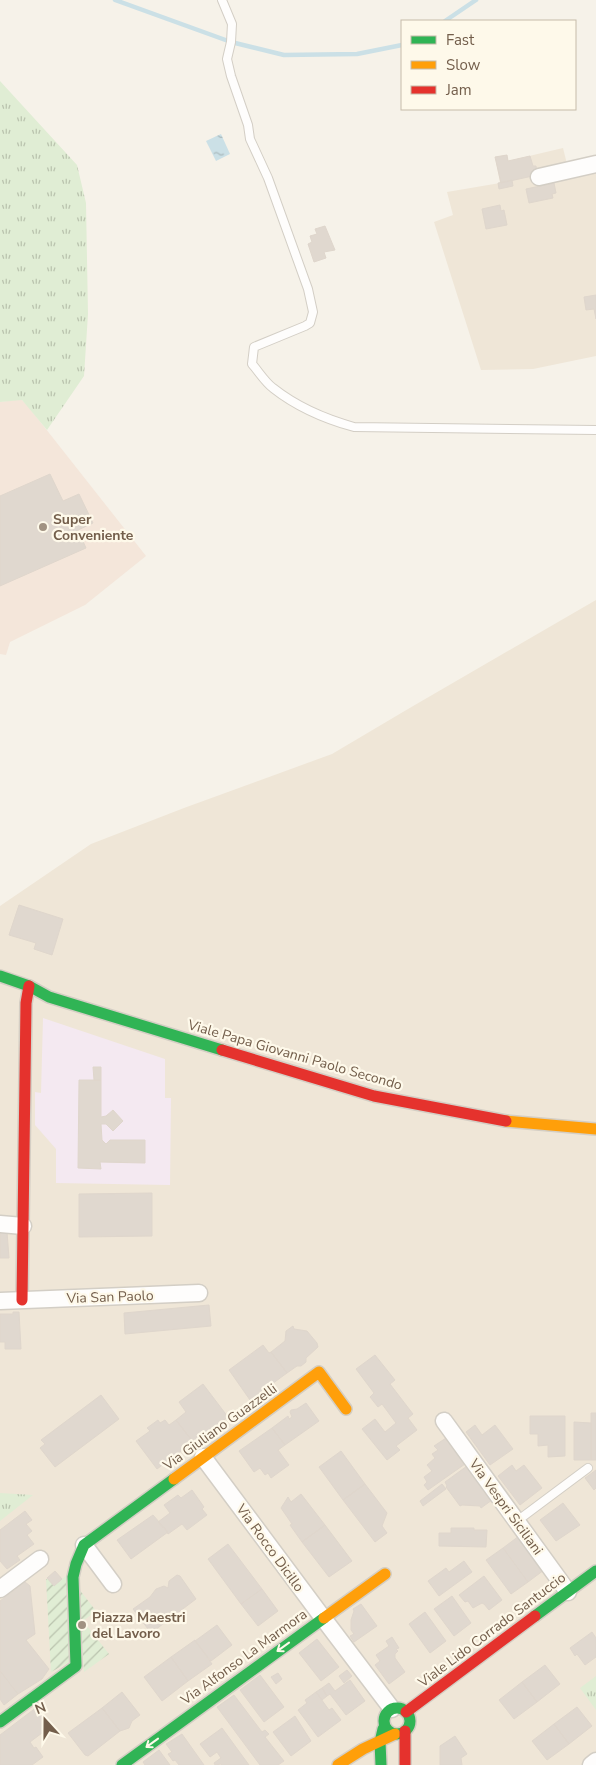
<svg xmlns="http://www.w3.org/2000/svg" width="596" height="1765" viewBox="0 0 596 1765" font-family="'Nunito Sans',sans-serif">
<defs>
<pattern id="grass-tufts" width="24" height="20" patternUnits="userSpaceOnUse" patternTransform="scale(1.25)"><rect width="24" height="20" fill="#e0edd4"/><path d="M3 7l-1-3M5 7V3M7 7l1-3M15 17l-1-3M17 17v-4M19 17l1-3" fill="none" stroke="#bac3ae"/></pattern>
<pattern id="garden-furrows" width="10" height="10" patternUnits="userSpaceOnUse" patternTransform="scale(1.25)"><rect width="10" height="10" fill="#e0edd4"/><path d="M-1 1l2-2M0 10L10 0M9 11l2-2" fill="none" stroke="#bac3ae"/></pattern>
<pattern id="water-ripples" width="26" height="14" patternUnits="userSpaceOnUse" patternTransform="scale(1.25)"><rect width="26" height="14" fill="#cbe0e6"/><path d="M2 4q2-2 4 0t4 0M15 11q2-2 4 0t4 0" fill="none" stroke="#a9b9bc"/></pattern>
</defs>
<rect width="100%" height="100%" fill="#f6f2e9"/>
<path fill="#efe6d7" d="M563,148l5,20 28,-7v195l-63,13 -52,1 -47,-148 19,-7 -6,-23 53,-9 -5,-26 12,-2 1,6z
M596,600v1165h-596v-859l91,-62 93,-36 148,-54 76,-45z"/>
<path fill="#f4e6da" d="M15,400h7l5,5 119,151 -61,49 -75,37 -4,13 -6,-1v-252z"/>
<path fill="#f4e9f1" d="M43,1018l122,41v39h6l-1,87 -114,-2v-34l-21,-24v-33l6,1z"/>
<path fill="url(#grass-tufts)" d="M0,81l77,84 9,38 2,111 -4,62 -37,54 -25,-30 -22,2z
M0,1493l33,2 -33,26z
M596,1676v34l-16,-22z"/>
<path fill="url(#garden-furrows)" d="M66,1576l3,86 -18,10 -5,-93h16z
M79,1589l17,22 -13,10 26,33 -25,18z"/>
<path fill="url(#water-ripples)" d="M221,134l9,20 -14,7 -10,-20z"/>
<g fill="none" stroke-linecap="round" stroke-linejoin="round">
<path stroke="#cbe0e6" stroke-width="4.5" d="M115,0l116,42 53,13 73,-1 45,-9
M445,21l31,-21"/>
</g>
<path fill="#e0d8cf" stroke="#dfd6cc" d="M507,155l1,6 22,-5 3,10h3l1,9 -36,8 -6,-26z
M512,180l1,6 -14,3 -1,-6z
M554,183l2,10 -4,1 1,4 -24,5 -3,-14z
M500,205l1,6 3,-1 3,15 -21,4 -4,-20z
M325,226l10,24 -11,2 2,6 -12,4 -6,-18 4,-2 -2,-6 7,-2 -2,-5z
M596,295v24l-2,-10 -8,1 -2,-13z
M50,474l13,27 16,-7 14,29 -15,7 8,18 -86,38v-90z
M19,905l44,14 -11,36 -18,-6 2,-6 -27,-8z
M93,1067h8v13h-7z
M79,1080h22v37l5,-1 7,-6 10,11 -10,10 -7,-7h-5l1,16 4,4 4,-4h35v23l-45,-1 1,7 -23,-1z
M152,1193v43l-73,1v-43z
M0,1231l7,1 2,26h-9z
M209,1305l2,21 -86,8 -1,-21z
M13,1312h6l2,37h-16v-7h-5v-28h13z
M293,1326l1,3 13,2 10,12 1,4 -12,11v4l-5,4h-4l-10,7 -16,-21 14,-11 1,-10z
M263,1345l6,8 2,-1 16,21 -37,27 -21,-30z
M375,1355l20,25 -5,4 23,30 -5,4 9,12 -21,16 4,4 -13,10 -25,-31 13,-10 10,13 11,-9 -14,-19 -4,3 -8,-10 4,-4 -18,-24z
M203,1384l25,33 -35,25 -17,-22 10,-8 -7,-10z
M101,1395l18,24 -64,48 -15,-19 5,-4 -4,-4z
M306,1403l13,18 -34,24 -13,-17 16,-12 1,3 3,-2 -2,-5 1,-2 6,-1z
M591,1413h5v47h-5z
M530,1416h35v40l-17,1v-12l-10,1v-12h-8z
M158,1420l2,3 5,-3 4,5 7,-5 17,22 -36,27 -21,-28 14,-10 -3,-3z
M574,1422l17,1v37h-17z
M475,1425l7,10 13,-10 18,24 -23,16 -24,-33z
M272,1428l13,17 -7,5 11,15 -18,13 -3,-5 -3,2 -5,-7 -6,4 -15,-21z
M446,1438l19,26 -37,26 -4,-5 3,-3 -3,-5 8,-6 -5,-6 8,-7 -3,-4 6,-4 -4,-4z
M341,1451l24,33 -22,16 -24,-33z
M512,1465l4,6 8,-6 18,23 -22,17 -22,-29z
M467,1466l25,34 -11,8 -1,-2 -18,-1 -2,1 -14,-19 1,-1 -2,-4z
M596,1470v18l-2,2 -9,-12z
M365,1484l22,29 -5,13 5,7 -12,9 -32,-42z
M442,1484l4,5 -23,17 -3,-5z
M192,1490l12,17 -2,2 5,6 -20,15 -5,-6 -14,10 -4,-7 -1,1 -5,-6 12,-9 -6,-8 14,-10 3,3z
M301,1494l24,31 -23,17 -12,-17 2,-1 -11,-16 7,-11 3,5z
M563,1503l17,22 -24,16 -16,-21z
M25,1511l7,9 -6,4 6,7 -5,4 7,9 -17,12 3,4 -13,9 -7,-8v-31z
M153,1515l15,17 -37,27 -14,-19z
M325,1525l27,36 -23,16 -27,-35z
M451,1528h23v2h13l-1,17 -47,-1v-13h12z
M519,1536l25,34 -16,12 -25,-34z
M228,1544l34,45 -21,15 -33,-45z
M503,1548l25,34 -17,12 -25,-34z
M464,1561l8,11 -33,24 -11,-15 18,-13 3,4z
M55,1571l7,8 -8,7 -7,-8z
M177,1575l3,1 16,23 -45,34 -18,-24 17,-12 6,-8 8,-3 4,2 1,-7z
M484,1576l18,24 -13,10 -5,-6 -2,-1 -9,5 -5,-7 -3,1 -6,-7z
M25,1582l5,4 5,48 -9,6 23,29 -7,10 -24,15 -18,-23v-70z
M262,1589l16,22 -20,15 -17,-22z
M452,1596l19,27 -17,13 -20,-27z
M361,1604l16,22 -23,16 -4,-6 4,-2 -3,-4v-10l3,-9 -1,-2z
M425,1612l21,29 -16,12 -21,-29z
M217,1625l15,20 -21,16 -16,-20z
M592,1632l4,6v19l-11,8 -8,-11 -2,2 -5,-8z
M392,1637l7,11 -3,1 2,2 -3,3v4l10,14 -16,12 -14,-19 5,-4 -4,-6 13,-9 -3,-5z
M317,1639l22,28 -18,14 -22,-28z
M195,1640l17,24 -24,17 -17,-24z
M171,1657l17,24 -26,20 -18,-24z
M545,1665l15,19 -23,18 -15,-20z
M347,1670l5,6 -8,7 -5,-7z
M0,1671l18,23 -14,11 -4,-6z
M278,1673l4,6 -6,5 -5,-7z
M260,1675l24,32 -20,15 -24,-32z
M350,1680l15,21 -19,14 -16,-21 -3,2 -5,-8 7,-5 6,8z
M522,1682l15,20 -23,17 -15,-19z
M322,1688l5,8 -5,4 -6,-8z
M122,1692l18,23 -8,6 -3,7 -9,3 -18,-23z
M316,1692l13,18 3,-2 9,12 -23,17 -20,-27 9,-7 -2,-3z
M234,1695l28,37 3,-2 4,4 -4,3 19,24 -6,4h-18l-43,-58z
M37,1707l8,10 1,13 -16,12 4,6 2,-1 7,10 -11,8h-32v-30z
M577,1707l15,19 -23,18 -15,-20z
M102,1708l18,23 -32,25 -3,-1 -17,-22z
M295,1716l16,25 -20,15 -18,-24z
M554,1724l15,20 -22,16 -15,-19z
M222,1728l27,37h-27l-1,-1 -6,1 -1,-2 7,-5 -4,-6 -7,5 -10,-13z
M182,1734l22,31h-25l-4,-5 -2,1 -5,-7 4,-2 -6,-8z
M455,1736l12,18 -6,4 1,7h-22v-19z
M159,1750l11,15h-25l-2,-3z"/>
<g fill="none" stroke-linecap="round" stroke-linejoin="round">
<g stroke="#d3cec5" stroke-width="10">
<path id="lane" d="M222,0l10,24 -1,18 -4,17 4,17 17,49 2,14 18,39 40,111 5,23 -3,11 -5,3 -51,21 -2,17c7,8 13,18 21,24 24,19 52,31 81,39l242,3
M517,1521l71,-53"/>
</g>
<g stroke="#d3cec5" stroke-width="19">
<path id="street" d="M539,177l57,-13
M0,1224l23,2
M0,1301l199,-8
M444,1421l124,171
M203,1457l120,161 69,91
M84,1545l29,39
M0,1589l40,-30
M591,1765l5,-4"/>
</g>
<g stroke="#d4cec4" stroke-width="14">
<path id="fast" d="M0,976l29,10 20,11 173,53
M535,1616l61,-45
M384 1721a13 13 0 1 1 26 0a13 13 0 1 1-26 0Z
M0,1722l76,-56 -3,-89 3,-13 8,-19 90,-66
M122,1765l202,-147
M381,1765l-1,-23 3,-13"/>
</g>
<g stroke="#d4cec4" stroke-width="14">
<path id="slow" d="M506,1121l90,8
M174,1479l145,-107 27,37
M324,1618l61,-44
M338,1765l25,-16 32,-15"/>
</g>
<g stroke="#d4cec4" stroke-width="14">
<path id="jam" d="M222,1050l152,46 132,25
M22,1300l4,-297 3,-17
M406,1712l129,-96
M405,1731v34"/>
</g>
<use href="#lane" stroke="#fefdfc" stroke-width="8"/>
<use href="#street" stroke="#fefdfc" stroke-width="16"/>
<use href="#fast" stroke="#30b455" stroke-width="11"/>
<use href="#slow" stroke="#ff9f0a" stroke-width="11"/>
<use href="#jam" stroke="#e5322d" stroke-width="11"/>
</g>
<defs><path id="oneway-shaft" d="M-6 0H5M1.5-3L5.5 0L1.5 3" fill="none" stroke-width="1.6" stroke-linecap="round" stroke-linejoin="round" transform="scale(1.25)"/></defs>
<g stroke="#fef9ea">
<use href="#oneway-shaft" transform="translate(283 1647) rotate(144)"/>
<use href="#oneway-shaft" transform="translate(152 1743) rotate(144)"/>
</g>
<g fill="#a19282" stroke="#fef9ea" stroke-width="2">
<circle cx="43" cy="527" r="5"/>
<circle cx="82" cy="1625" r="5"/>
</g>
<g text-anchor="middle" dominant-baseline="central" stroke-width="4.5" stroke-linejoin="round" paint-order="stroke">
<g font-size="14" font-weight="bold" fill="#735e4b" stroke="#fef9ea" text-anchor="start">
<text x="53" y="519">Super<tspan x="53" dy="16">Conveniente</tspan></text>
<text x="92" y="1617">Piazza Maestri<tspan x="92" dy="16">del Lavoro</tspan></text>
</g>
<g font-size="14" fill="#735e4b" stroke="#fef9ea">
<text transform="translate(295 1055) rotate(16)">Viale Papa Giovanni Paolo Secondo</text>
<text transform="translate(110 1297) rotate(-2)">Via San Paolo</text>
<text transform="translate(220 1427) rotate(-36)">Via Giuliano Guazzelli</text>
<text transform="translate(506 1507) rotate(54)">Via Vespri Siciliani</text>
<text transform="translate(270 1548) rotate(54)">Via Rocco Dicillo</text>
<text transform="translate(492 1630) rotate(-37)">Viale Lido Corrado Santuccio</text>
<text transform="translate(244 1657) rotate(-36)">Via Alfonso La Marmora</text>
</g>
</g>
<rect x="401" y="20" width="175" height="90" fill="#fef9ea" stroke="#c6bbaa"/>
<rect x="411" y="36" width="25" height="8" fill="#30b455" stroke="#c6bbaa"/>
<text x="446" y="45" font-size="15" fill="#735e4b">Fast</text>
<rect x="411" y="61" width="25" height="8" fill="#ff9f0a" stroke="#c6bbaa"/>
<text x="446" y="70" font-size="15" fill="#735e4b">Slow</text>
<rect x="411" y="86" width="25" height="8" fill="#e5322d" stroke="#c6bbaa"/>
<text x="446" y="95" font-size="15" fill="#735e4b">Jam</text>
<g transform="translate(45 1720) rotate(339)" stroke="#fef9ea" stroke-width="4" paint-order="stroke">
<path d="M0-4L9 19L0 12L-9 19Z" fill="#735e4b"/>
<text y="-8" font-size="14" font-weight="bold" text-anchor="middle" fill="#735e4b">N</text>
</g>
</svg>
